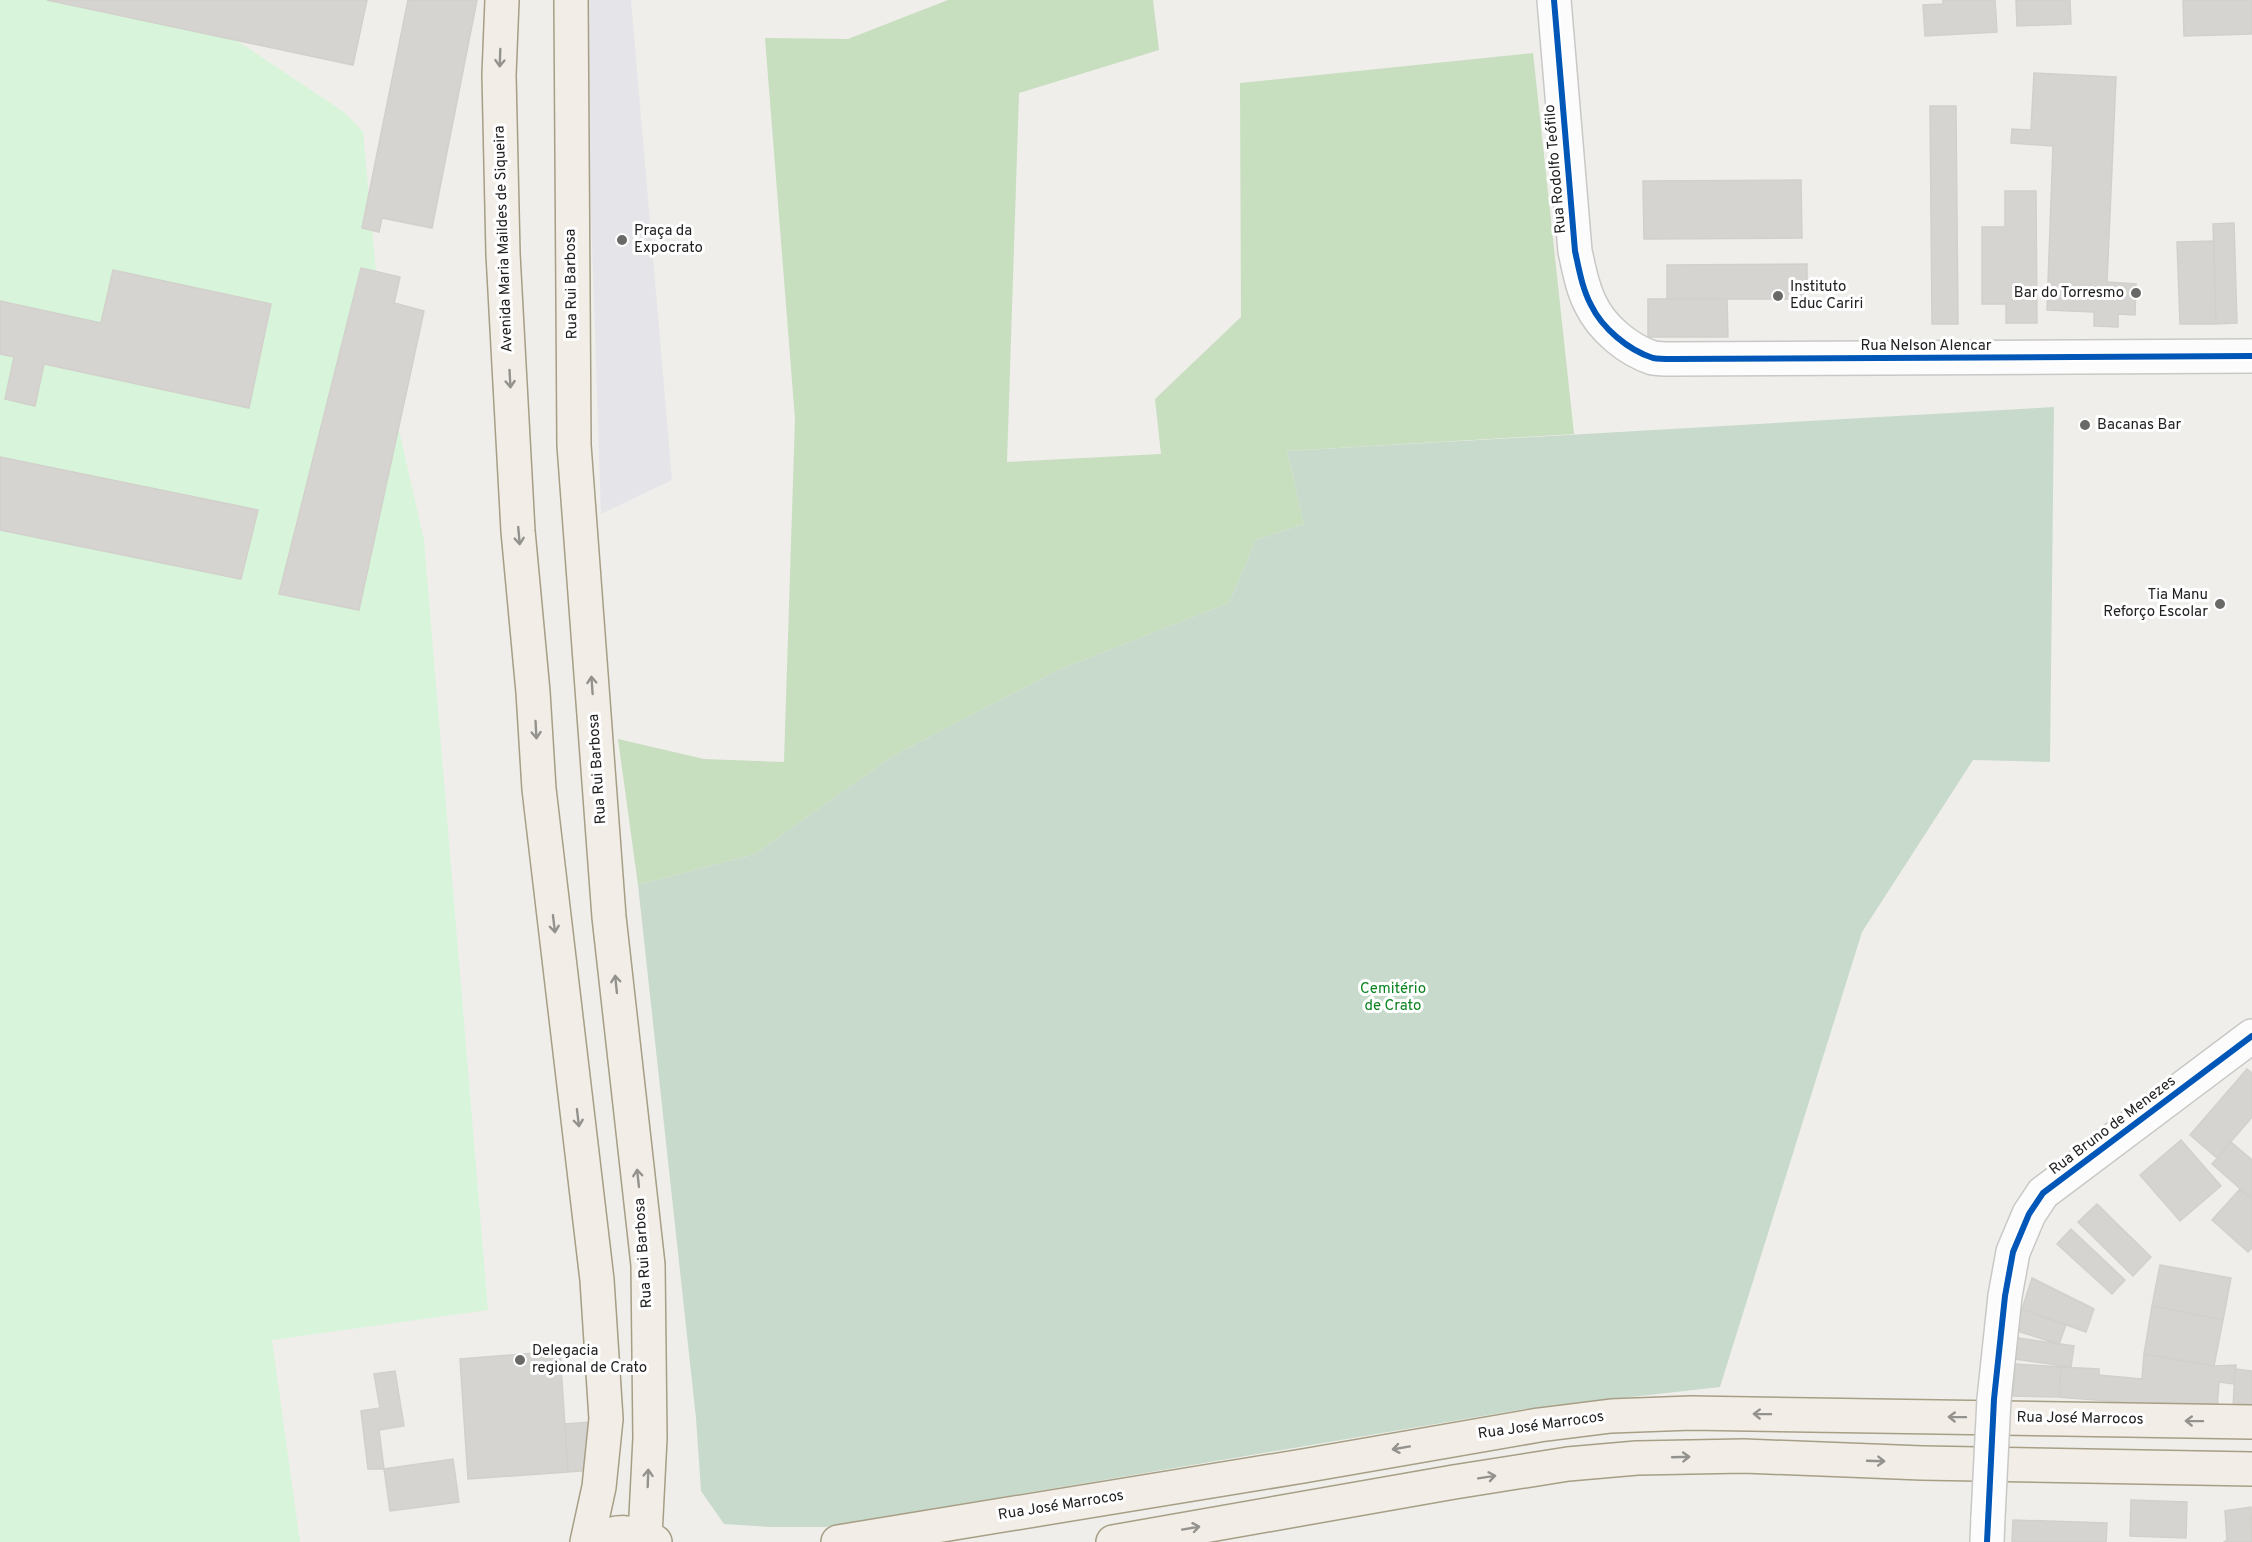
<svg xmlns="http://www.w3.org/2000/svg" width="2252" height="1542" viewBox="0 0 2252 1542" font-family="Overpass,sans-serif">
<rect width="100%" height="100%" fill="#efeeea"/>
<path fill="#c7debf" d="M948,0h205l6,50 -140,43 -12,369 154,-8 -6,-55 86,-82 -1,-234 293,-30 41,381 -287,17 17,73 -48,16 -27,63 -171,67 -165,86 -138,98 -117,31 -20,-146 86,20 80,3 11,-343 -30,-381 83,1z"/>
<path fill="#c8dacb" d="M2054,407l-4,355 -77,-2 -111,172 -142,455 -196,22 -699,118h-55l-46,-3 -23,-33 -5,-73 -58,-533 117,-31 138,-98 165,-86 171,-67 27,-63 48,-16 -17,-73z"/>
<path fill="#d8f5db" d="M0,0h176l168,112 19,20 22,236 39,172 64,770 -216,30 28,202h-300z"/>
<path fill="#e5e4e8" d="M584,0h47l41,480 -71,34z"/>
<path fill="#d6d4d1" stroke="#d2d0cb" stroke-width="1.5" d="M47,0h320l-14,65z
M408,0h69l-45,228 -50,-10 -3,14 -17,-4z
M1943,0h52l2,32 -72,4 -2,-31 20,-1z
M2016,0h54l1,24 -54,2z
M2183,0h69v34l-68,2z
M2034,73l82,4 -9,205 29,2 -1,31 -17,-1v13l-24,-1v-14l-47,-2 6,-164 -42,-3 1,-14 19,1z
M1930,106h26l2,218h-26z
M1801,180l1,58 -158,1 -1,-58z
M2005,191h31l1,132h-31v-19h-24v-77h23z
M2234,223l3,100 -21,1 -3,-100z
M2214,241l2,83h-36l-3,-82z
M1807,264v35h-140v-34z
M361,268l39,9 -6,26 30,8 -65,299 -80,-16z
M113,270l158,34 -22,104 -205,-44 -9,42 -30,-7 9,-42 -14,-3v-53l101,22z
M1648,299h79l1,38h-80z
M0,457l258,53 -17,69 -241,-49z
M2247,1069l5,4v44l-35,41 -27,-23z
M2181,1140l40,46 -41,35 -40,-46z
M2231,1142l21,18v39l-40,-35z
M2240,1189l12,10v49l-4,4 -36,-32z
M2097,1204l54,53 -18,19 -55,-54z
M2071,1229l54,51 -13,14 -55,-50z
M2160,1265l71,13 -8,42 -71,-14z
M2032,1278l62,31 -8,23 -64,-23z
M2152,1306l71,14 -9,46 -70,-12z
M2022,1309l44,16 -7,19 -45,-14z
M2018,1338l56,8 -3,21 -56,-8z
M560,1351l8,121 -100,7 -8,-120z
M2144,1354l70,12 22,-1 -2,19 -15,-2 -2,28 -158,-13 2,-30 38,2v6l43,4z
M2015,1364l46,3 -2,30 -46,-1z
M2235,1369l17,2v40l-19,-2z
M395,1371l9,55 -25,4 5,39h-16l-7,-58 19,-3 -6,-34z
M591,1422l3,48 -26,2 -3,-48z
M453,1459l6,43 -69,9 -6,-42z
M2131,1500l56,2 -1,36 -56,-2z
M2251,1507l1,35h-28l3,-2 -2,-29z
M2013,1520l94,3 -1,19h-94z"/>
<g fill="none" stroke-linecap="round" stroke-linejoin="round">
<g stroke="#c8c8c6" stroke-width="36">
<path id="minor" d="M1554,0l21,251c4,18 7,37 16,54 11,23 37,45 62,53 6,1 13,1 19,1l580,-3
M1994,1399l11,-103 8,-44 16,-38 14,-21 209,-157
M1987,1542l1,-25"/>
</g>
<g stroke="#a69e85" stroke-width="36">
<path id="major" d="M502,0l-3,75 4,179 15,277 15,161 6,97 58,491 9,139 -7,68 -12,55
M571,0l3,445 35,472 39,348 2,173 -5,98
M595,1542c19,-13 40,-12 60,0
M838,1542l465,-76 236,-41 72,-9 80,-3 561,9
M1113,1542l341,-60 114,-18 69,-6 107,-2 178,7 330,6"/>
</g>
<use href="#minor" stroke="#fdfcfc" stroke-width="33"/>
<use href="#major" stroke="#f2eee7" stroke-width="33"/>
<g stroke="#c8c8c6" stroke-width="36" stroke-linecap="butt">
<path id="minor-bridge" d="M1988,1517l6,-118"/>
</g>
<use href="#minor-bridge" stroke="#fdfcfc" stroke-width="33"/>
<g stroke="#fff" stroke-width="10">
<path id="cycleway" d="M1554,0l21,251c4,18 7,37 16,54 11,23 37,45 62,53 6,1 13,1 19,1l580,-3
M1987,1542l7,-143 11,-103 8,-44 16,-38 14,-21 209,-157"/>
</g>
<use href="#cycleway" stroke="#0057b8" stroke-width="6"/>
</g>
<defs><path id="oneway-shaft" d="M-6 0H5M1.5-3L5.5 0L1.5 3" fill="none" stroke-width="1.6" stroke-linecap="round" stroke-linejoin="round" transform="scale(1.5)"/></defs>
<g stroke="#94928e">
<use href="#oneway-shaft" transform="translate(500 58) rotate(92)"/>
<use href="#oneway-shaft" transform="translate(510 379) rotate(87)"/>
<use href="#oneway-shaft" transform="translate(519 536) rotate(85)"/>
<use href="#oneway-shaft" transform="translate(592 685) rotate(-94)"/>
<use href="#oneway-shaft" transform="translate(536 730) rotate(87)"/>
<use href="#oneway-shaft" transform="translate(554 924) rotate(83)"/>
<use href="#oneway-shaft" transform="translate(616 984) rotate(-96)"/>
<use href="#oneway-shaft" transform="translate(578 1118) rotate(83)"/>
<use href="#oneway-shaft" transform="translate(638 1178) rotate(-96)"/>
<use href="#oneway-shaft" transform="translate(1762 1414) rotate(-179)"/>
<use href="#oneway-shaft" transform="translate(1957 1417) rotate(-179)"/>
<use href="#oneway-shaft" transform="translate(2194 1421) rotate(-179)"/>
<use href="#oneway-shaft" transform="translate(1401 1448) rotate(170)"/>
<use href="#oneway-shaft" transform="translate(1681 1457) rotate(-2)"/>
<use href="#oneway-shaft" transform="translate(1876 1461) rotate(2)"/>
<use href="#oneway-shaft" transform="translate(1487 1477) rotate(-9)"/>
<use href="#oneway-shaft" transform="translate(648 1478) rotate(-88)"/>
<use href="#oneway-shaft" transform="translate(1191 1528) rotate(-10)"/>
</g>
<g fill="#696967" stroke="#fff" stroke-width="2">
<circle cx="622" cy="240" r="6"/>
<circle cx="2136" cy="293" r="6"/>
<circle cx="1778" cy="296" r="6"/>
<circle cx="2085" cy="425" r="6"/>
<circle cx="2220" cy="604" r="6"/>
<circle cx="520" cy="1360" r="6"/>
</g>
<g text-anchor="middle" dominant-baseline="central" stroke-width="6" stroke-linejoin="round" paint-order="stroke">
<g font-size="15" fill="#212121" stroke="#fff">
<text transform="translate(1556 169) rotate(-95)">Rua Rodolfo Teófilo</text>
<text transform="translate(504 239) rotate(-92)">Avenida Maria Maildes de Siqueira</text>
<text transform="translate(572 284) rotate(-91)">Rua Rui Barbosa</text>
<text x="1926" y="346">Rua Nelson Alencar</text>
<text transform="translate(598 769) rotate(-94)">Rua Rui Barbosa</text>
<text transform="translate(2113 1126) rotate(-37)">Rua Bruno de Menezes</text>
<text transform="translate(644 1253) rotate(-94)">Rua Rui Barbosa</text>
<text transform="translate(2080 1419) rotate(1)">Rua José Marrocos</text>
<text transform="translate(1541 1426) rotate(-8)">Rua José Marrocos</text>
<text transform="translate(1061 1506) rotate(-9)">Rua José Marrocos</text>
</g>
<g font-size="15" fill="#212121" stroke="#fff" text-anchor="start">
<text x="634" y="231">Praça da<tspan x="634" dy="17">Expocrato</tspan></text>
<text x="1790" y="287">Instituto<tspan x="1790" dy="17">Educ Cariri</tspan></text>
<text x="2124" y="293" text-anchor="end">Bar do Torresmo</text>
<text x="2097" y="425">Bacanas Bar</text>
<text x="2208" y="595" text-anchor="end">Tia Manu<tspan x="2208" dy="17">Reforço Escolar</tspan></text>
<text x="532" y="1351">Delegacia<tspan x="532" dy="17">regional de Crato</tspan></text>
</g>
<g font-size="15" fill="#0b8320" stroke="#fff">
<text x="1393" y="989">Cemitério<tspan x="1393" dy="17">de Crato</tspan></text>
</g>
</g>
</svg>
